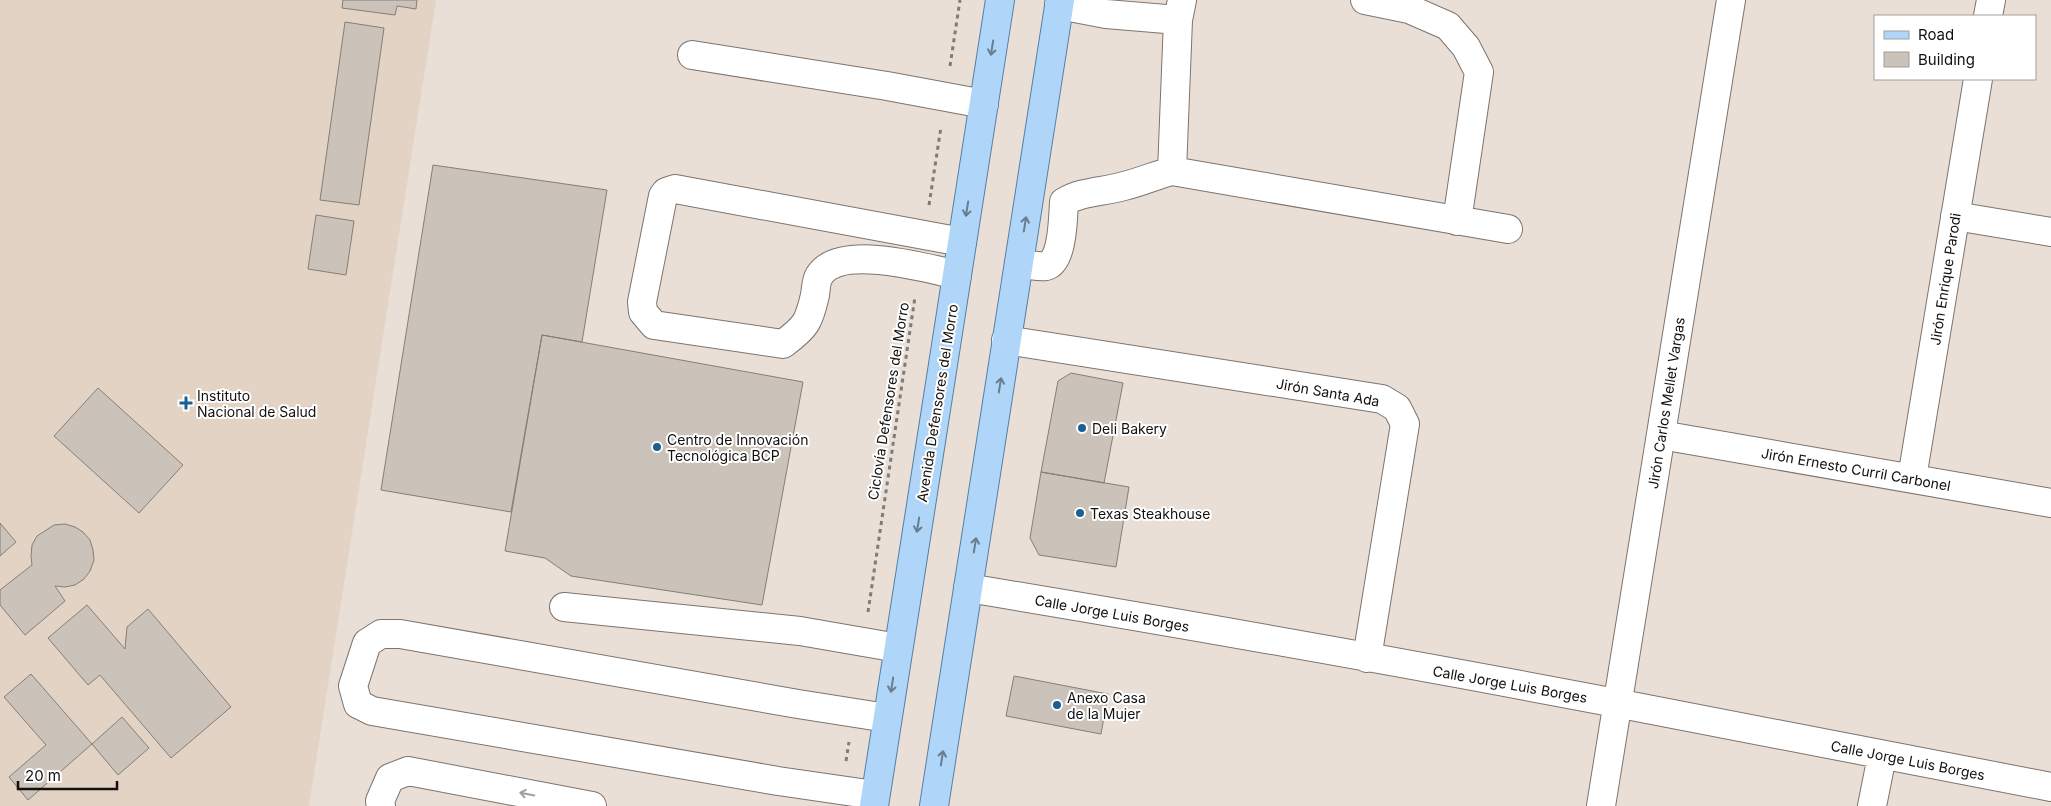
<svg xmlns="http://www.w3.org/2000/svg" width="2051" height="806" viewBox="0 0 2051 806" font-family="Inter,sans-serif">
<rect width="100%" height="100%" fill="#e9dfd7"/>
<path fill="#e3d3c5" d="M0,0h436l-127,806h-309z"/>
<path fill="#cbc2ba" stroke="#867e76" d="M343,0h74l-1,9 -19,-3 -2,9 -53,-7z
M345,22l39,6 -25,177 -39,-5z
M433,165l174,25 -25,152 -40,-7 -31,177 -130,-22z
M316,215l38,6 -8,54 -38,-6z
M542,335l261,47 -41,223 -191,-29 -26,-18 -40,-7z
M1071,373l52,10 -19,100 -63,-11 17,-91z
M98,388l85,77 -44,48 -85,-77z
M1041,472l88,15 -13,80 -77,-12 -9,-17z
M0,523l16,19 -16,14z
M65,524l10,3 8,5 7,8 3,10 1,10 -4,11 -6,8 -9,6 -10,2 -10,-1 10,15 -40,34 -25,-30v-15l32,-25 -1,-9 1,-11 5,-9 17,-11z
M87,605l38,44 2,-22 21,-18 83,98 -60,51 -71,-83 -12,10 -40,-47z
M31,674l61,70 -64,56 -19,-23 37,-32 -42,-48z
M1014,676l94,18 -7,40 -95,-18z
M122,717l27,31 -31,27 -26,-31z"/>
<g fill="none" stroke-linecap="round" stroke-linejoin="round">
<g stroke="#7d746d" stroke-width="30">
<path id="minor" d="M1365,0l44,9 39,17 18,21 13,25 -22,149
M1059,5l47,9 72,6 4,-20
M1988,16l3,-16
M1178,20l-6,151 336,58
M692,55l195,31 97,18
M1955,216l96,16
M1019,264c8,0 19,3 27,2 17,-4 17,-49 18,-64 18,-11 40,-10 60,-16 17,-4 32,-11 48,-15
M957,275c-30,-7 -118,-32 -138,1 -3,5 -3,13 -4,19 -6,27 -9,32 -32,49l-129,-19 -11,-13 -1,-10 21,-106 3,-4 9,-3 287,53
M1006,340l376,59 15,9 8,16 -38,234
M1661,435l390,68
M1912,478l66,-399
M968,588c217,36 433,74 648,115 145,27 290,57 435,84
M564,607l236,24 98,17
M875,795l-97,-14 -406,-70 -14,-7 -5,-18 14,-43 14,-9h19l398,70 89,14
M381,806l-1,-5 10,-23 18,-7 184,35
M1601,806l130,-806
M1872,806l10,-50"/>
</g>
<g stroke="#557fa3" stroke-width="30">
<path id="major" d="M874,806l126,-806
M934,806l126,-806"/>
</g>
<path stroke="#817a75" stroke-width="3" stroke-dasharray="4 4" stroke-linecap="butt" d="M950,66l10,-66
M929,205l12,-78
M868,612l47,-315
M846,761l3,-19"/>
<use href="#minor" stroke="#fff" stroke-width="28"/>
<use href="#major" stroke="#afd6f8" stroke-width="28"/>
</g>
<defs><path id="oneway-shaft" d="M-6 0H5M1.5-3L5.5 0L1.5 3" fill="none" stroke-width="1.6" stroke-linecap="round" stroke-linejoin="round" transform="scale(1.25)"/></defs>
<g stroke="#697d8e">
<use href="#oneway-shaft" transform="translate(992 48) rotate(99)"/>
<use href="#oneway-shaft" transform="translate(967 209) rotate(99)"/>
<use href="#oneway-shaft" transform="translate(1025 224) rotate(-81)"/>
<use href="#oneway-shaft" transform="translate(1000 385) rotate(-81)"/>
<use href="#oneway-shaft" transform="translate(918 525) rotate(99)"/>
<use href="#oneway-shaft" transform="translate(975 545) rotate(-81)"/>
<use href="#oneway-shaft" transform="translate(892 685) rotate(99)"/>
<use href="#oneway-shaft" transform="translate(942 758) rotate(-81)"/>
</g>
<use stroke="#a19f9e" href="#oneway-shaft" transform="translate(527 794) rotate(-169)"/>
<g fill="#196195" stroke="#fff" stroke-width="2">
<path d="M183.5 395.5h5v5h5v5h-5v5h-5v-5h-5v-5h5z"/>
<circle cx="1082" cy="428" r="5"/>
<circle cx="657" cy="447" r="5"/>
<circle cx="1080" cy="513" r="5"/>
<circle cx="1057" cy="705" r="5"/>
</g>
<g text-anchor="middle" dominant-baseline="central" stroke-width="4" stroke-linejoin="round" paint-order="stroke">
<g font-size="14" fill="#13100d" stroke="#fff">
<text transform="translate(1945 279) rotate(-81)">Jirón Enrique Parodi</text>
<text transform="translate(1328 392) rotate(10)">Jirón Santa Ada</text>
<text transform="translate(888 401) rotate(-81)">Ciclovía Defensores del Morro</text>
<text transform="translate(937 403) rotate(-81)">Avenida Defensores del Morro</text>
<text transform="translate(1666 403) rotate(-81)">Jirón Carlos Mellet Vargas</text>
<text transform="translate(1856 469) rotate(10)">Jirón Ernesto Curril Carbonel</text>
<text transform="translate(1112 613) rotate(10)">Calle Jorge Luis Borges</text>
<text transform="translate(1510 684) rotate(10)">Calle Jorge Luis Borges</text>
<text transform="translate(1908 760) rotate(11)">Calle Jorge Luis Borges</text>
</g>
<g font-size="14" fill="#13100d" stroke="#fff" text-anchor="start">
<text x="197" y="395">Instituto<tspan x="197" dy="16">Nacional de Salud</tspan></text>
<text x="1092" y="428">Deli Bakery</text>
<text x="667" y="439">Centro de Innovación<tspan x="667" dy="16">Tecnológica BCP</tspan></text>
<text x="1090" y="513">Texas Steakhouse</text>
<text x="1067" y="697">Anexo Casa<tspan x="1067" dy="16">de la Mujer</tspan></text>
</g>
</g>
<rect x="1874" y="15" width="162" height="65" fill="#ffffff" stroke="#a19f9e"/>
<rect x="1884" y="31" width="25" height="8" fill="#afd6f8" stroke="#a19f9e"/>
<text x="1918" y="40" font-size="15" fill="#13100d">Road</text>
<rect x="1884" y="52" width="25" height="15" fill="#cbc2ba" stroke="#a19f9e"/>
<text x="1918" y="65" font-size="15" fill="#13100d">Building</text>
<path d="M18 781v8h99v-8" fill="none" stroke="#13100d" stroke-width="2.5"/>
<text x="25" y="781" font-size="15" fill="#13100d" stroke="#ffffff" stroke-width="4" paint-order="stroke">20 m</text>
</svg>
